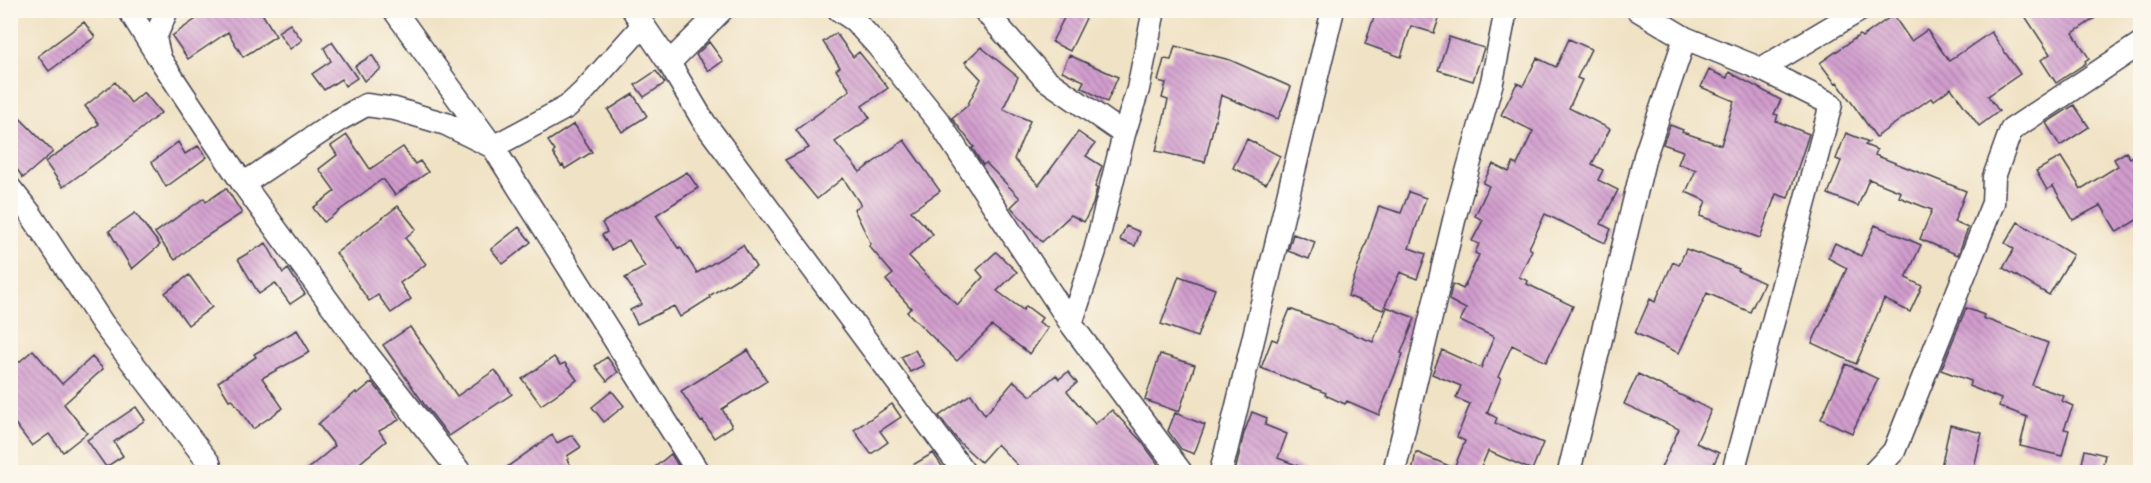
<svg xmlns="http://www.w3.org/2000/svg" width="2151" height="483" viewBox="0 0 2151 483" font-family="'Gochi Hand',sans-serif">
<defs>
<pattern id="building-back-hatch" width="6" height="6" patternUnits="userSpaceOnUse" patternTransform="scale(1.5)"><rect width="6" height="6" fill="#d19ccd"/><path d="M-1 5l2 2M0 0l6 6M5-1l2 2" fill="none" stroke="#a97fa8"/></pattern>
</defs>
<rect width="100%" height="100%" fill="#fbf7ec"/>
<filter id="ink" filterUnits="userSpaceOnUse"><feTurbulence type="fractalNoise" baseFrequency=".0167" numOctaves="2"/><feDisplacementMap in="SourceGraphic" scale="12" xChannelSelector="R" yChannelSelector="G"/><feConvolveMatrix kernelMatrix="1 2 1 2 8 2 1 2 1" color-interpolation-filters="sRGB"/></filter>
<filter id="wash" filterUnits="userSpaceOnUse"><feTurbulence type="fractalNoise" baseFrequency=".008" numOctaves="4" result="noise"/><feDisplacementMap in="SourceGraphic" scale="24" xChannelSelector="R" yChannelSelector="G"/><feGaussianBlur stdDeviation="1.35" result="paint"/><feColorMatrix in="noise" values="0 0 0 0 0 0 0 0 0 0 0 0 0 0 0 0 0 1.4 0 .05"/><feComposite in="paint" operator="in"/></filter>
<g filter="url(#wash)">
<rect width="100%" height="100%" fill="#f0e2c4"/>
<g id="blocks">
<path fill="url(#building-back-hatch)" d="M209,10h51l16,26 -33,21 -15,-25 -40,27 -16,-23z
M1068,10h22l-20,41 -18,-9z
M1374,10h68l-8,23 -23,-7 -10,31 -36,-13 10,-30z
M2021,10h86l-34,23 16,25 -4,3 1,2 -30,20 -15,-23 9,-6z
M1893,15l18,26 16,-11 22,31 42,-29 29,42 -32,22 11,15 -20,15 -28,-38 -18,13 -2,-3 -55,39 -39,-55 -2,1 -15,-20 40,-28 2,2z
M84,22l11,15 -46,34 -11,-15z
M290,24l12,16 -12,9 -12,-17z
M836,33l17,24 6,-5 29,36 -26,18 8,12 -35,24 25,30 44,-32 36,51 -29,20 22,23 -24,22 26,28 23,21 25,-28 -6,-7 19,-18 21,20 -20,19 26,19 3,-4 16,12 -3,4 9,6 -18,26 -38,-28 -35,35 -50,-49 4,-4 -25,-28 7,-6 -24,-28 2,-2 -17,-35 7,-4 -18,-27 -26,21 -32,-39 24,-12 -13,-18 54,-40 -14,-20 4,-3 -17,-25z
M1449,37l35,11 -11,33 -35,-11z
M1569,39l22,10 -14,29 5,2 -13,28 41,21 -18,35 11,6 -5,10 20,10 -17,34 10,5 -6,14 -60,-29 -16,34 3,2 -13,27 9,4 -1,3 46,22 -27,56 -34,-17 -14,32 3,1 -14,35 10,5 -2,5 48,20 -11,27 -44,-19 -9,21h-67l4,-20 38,16 11,-27 -8,-4 13,-33 -14,-6 5,-12 -29,-12 10,-24 39,18 13,-31 -34,-16 6,-12 -17,-9 3,-14 1,-2 10,5 16,-34 -4,-2 4,-9 -7,-3 11,-21 -8,-4 14,-30 -6,-3 10,-19 16,8 4,-9 4,2 16,-34 -32,-16 16,-32 6,3 14,-28 19,9z
M332,42l25,36 -12,8 -4,-7 -17,11 -12,-16 19,-13 -7,-13z
M709,42l14,19 -14,10 -13,-16z
M1175,46l55,14 61,27 -13,32 -57,-24 -16,67 -49,-11 12,-51 -6,-2 4,-15 -8,-2 6,-22 7,1z
M981,47l37,30 -15,32 27,12 -16,38 25,26 39,-53 17,12 -9,12 16,10 -7,21 2,1 -4,16 -9,18 -13,-7 -29,27 -31,-35 9,-9 -34,-35 -3,2 -11,-17 2,-1 -22,-29 15,-12 14,-27 -16,-17z
M372,55l9,14 -17,12 -9,-15z
M1069,55l49,22 -11,25 -26,-15 3,-6 -22,-10z
M1709,70l18,8 2,-6 52,28 -7,14 4,1 -2,6 33,13 -21,64 -12,-4 -16,44 -60,-22 6,-15 -20,-9 10,-22 -18,-6 5,-13 -20,-7 7,-19 13,5 -1,2 39,13 13,-44 -33,-14z
M656,71l9,12 -21,14 -9,-12z
M115,82l16,21 13,-11 17,21 -40,32 -58,42 -18,-25 54,-38 -14,-18z
M633,94l14,22 -25,16 -14,-22z
M2074,105l15,22 -29,19 -14,-23z
M10,108l43,44 -30,26 -13,-19z
M574,124l18,28 -27,17 -2,-4 -2,1 -8,-13 2,-2 -7,-10z
M1846,133l23,9 -4,3 12,5 -2,5 91,36 -12,31 14,6 -10,27 -38,-16 12,-29 -33,-13 2,-5 -32,-13 -11,27 -30,-12 13,-33 -5,-2z
M347,135l23,34 33,-22 12,17 5,-3 8,11 -33,23 -11,-15h-3l-57,42 -11,-14 22,-17 -16,-22 18,-14 -6,-9z
M1247,139l33,17 -14,28 -33,-16z
M178,142l7,12 13,-8 9,11 -41,30 -14,-25z
M2126,152l4,6 10,-6v66l-23,14 -16,-27 -28,15 -20,-34 -6,4 -11,-19 25,-14 20,32 37,-23 -4,-7z
M687,172l11,16 -42,27 22,33 2,-1 17,26 46,-28 13,22 -47,29 1,2 -30,19 -6,-11 -37,18 -7,-14 12,-6 -17,-26 20,-11 -16,-27 -18,10 -9,-15 5,-3 -5,-9z
M226,188l16,25 -46,30 -21,17 -20,-27 49,-35 2,4z
M1409,192l17,6 -17,50 17,6 -9,25 -17,-7 -17,38 -35,-14 31,-90 22,7z
M398,206l18,23 -11,9 21,26 -26,19 11,16 -20,14 -13,-18 -9,6 -33,-48z
M135,213l25,32 -28,24 -23,-38z
M2018,222l55,33 -24,40 -46,-27 11,-19 -9,-6z
M1875,225l46,20 -15,33 16,8 -12,26 -26,-13 -28,65 -44,-21 35,-75 -19,-10 7,-15 26,13z
M1126,226l14,6 -5,14 -15,-6z
M519,227l12,15 -28,22 -12,-15z
M1293,234l22,8 -6,17 -21,-8z
M266,243l17,30 5,-4 17,25 -15,10 -15,-21 -16,11 -21,-35z
M1686,249l53,20 -1,2 26,12 -14,29 -43,-19 -28,60 -44,-20 15,-34 5,3 18,-40 6,3z
M189,275l23,32 -24,18 -23,-32z
M1179,276l36,13 -18,48 -36,-13z
M1387,307l28,11 -14,35 2,1 -24,61 -32,-14 -2,3 -20,-9 1,-2 -65,-25 11,-29 5,2 13,-32 83,33z
M1966,308l18,7 -1,3 65,25 -16,42 32,11 -2,5 11,5 -9,23 5,1 -7,26 -42,-10 7,-29 -28,-11 2,-7 -32,-13 2,-5 -30,-11z
M410,327l47,69 38,-26 17,24 -63,42 -25,-32 -41,-59z
M297,330l13,22 -48,26 21,30 -30,21 -21,-30 -3,1 -11,-18 38,-25 -2,-3z
M33,350l29,34 30,-27 11,12 -39,35 23,29 -24,19 -14,-18 -17,12 -22,-29v-47z
M748,350l19,31 -45,28 10,17 -18,12 -11,-17 -2,1 -20,-31z
M915,350l9,15 -14,7 -9,-15z
M1160,354l35,11 -16,47 -34,-12z
M554,357l6,8 5,-2 12,17 -36,25 -19,-26z
M607,357l11,15 -11,9 -12,-15z
M1846,364l32,15 -26,54 -31,-14z
M1068,372l9,11 -10,8 28,33 17,-14 30,32 16,22 -10,8h-124l-27,-28 -16,18 -22,-20 -20,-26 32,-22 14,21 29,-34 17,15 25,-21 3,4z
M1638,374l73,36 -15,33 23,10 -9,19h-51l20,-43 -55,-25z
M372,382l19,24 8,14 -20,11 7,10 -37,31h-45l31,-26 -17,-22 38,-32 1,2z
M612,391l12,15 -20,16 -12,-15z
M892,404l9,13 -21,14 8,11 -17,12 -17,-24z
M136,407l9,13 -31,22 9,14 -17,11 -19,-27z
M1252,412l15,6 -2,7 22,9 -9,24 36,14h-79l9,-39z
M1175,413l30,12 -11,29 -13,-5 -13,-18z
M1950,425l32,8 -9,39h-33z
M552,435l5,8 15,-8 9,12 -14,9 2,3 -2,1 9,12h-76z
M2085,450l20,5 -4,17h-21z
M933,453l13,19h-45z
M671,454l11,18h-33z"/>
</g>
</g>
<g filter="url(#ink)">
<use href="#blocks" fill-opacity="0" stroke="#413f50" stroke-width="1.5"/>
<g fill="none" stroke-linecap="round" stroke-linejoin="round">
<g stroke="#413f50" stroke-width="25">
<path id="street" d="M129,10l28,45
M167,10l-12,28 5,21 83,125 121,166 96,122
M394,10l99,137 205,325
M633,10l36,53 35,59 260,350
M839,10l15,10 23,25 62,77 132,202 110,148
M984,10l61,69 79,55
M1638,10l47,28 76,31 70,35 -98,368
M669,63l53,-53
M1761,69l99,-59
M243,184l96,-64 27,-15 29,4 51,15 47,23 74,-40 16,-15 60,-67
M10,188l20,25 73,111 106,139 3,9
M1071,324l24,-73 29,-117 14,-45 16,-79
M1221,472l112,-462
M1394,472l62,-260 36,-130 14,-72
M1569,472l76,-316 40,-118
M1874,472l20,-21 99,-248 1,-26 17,-47 129,-86"/>
</g>
<use href="#street" stroke="#fff" stroke-width="22"/>
</g>
</g>
<rect width="2151" height="483" fill="none" stroke="#fbf7ec" stroke-width="36"/>
</svg>
